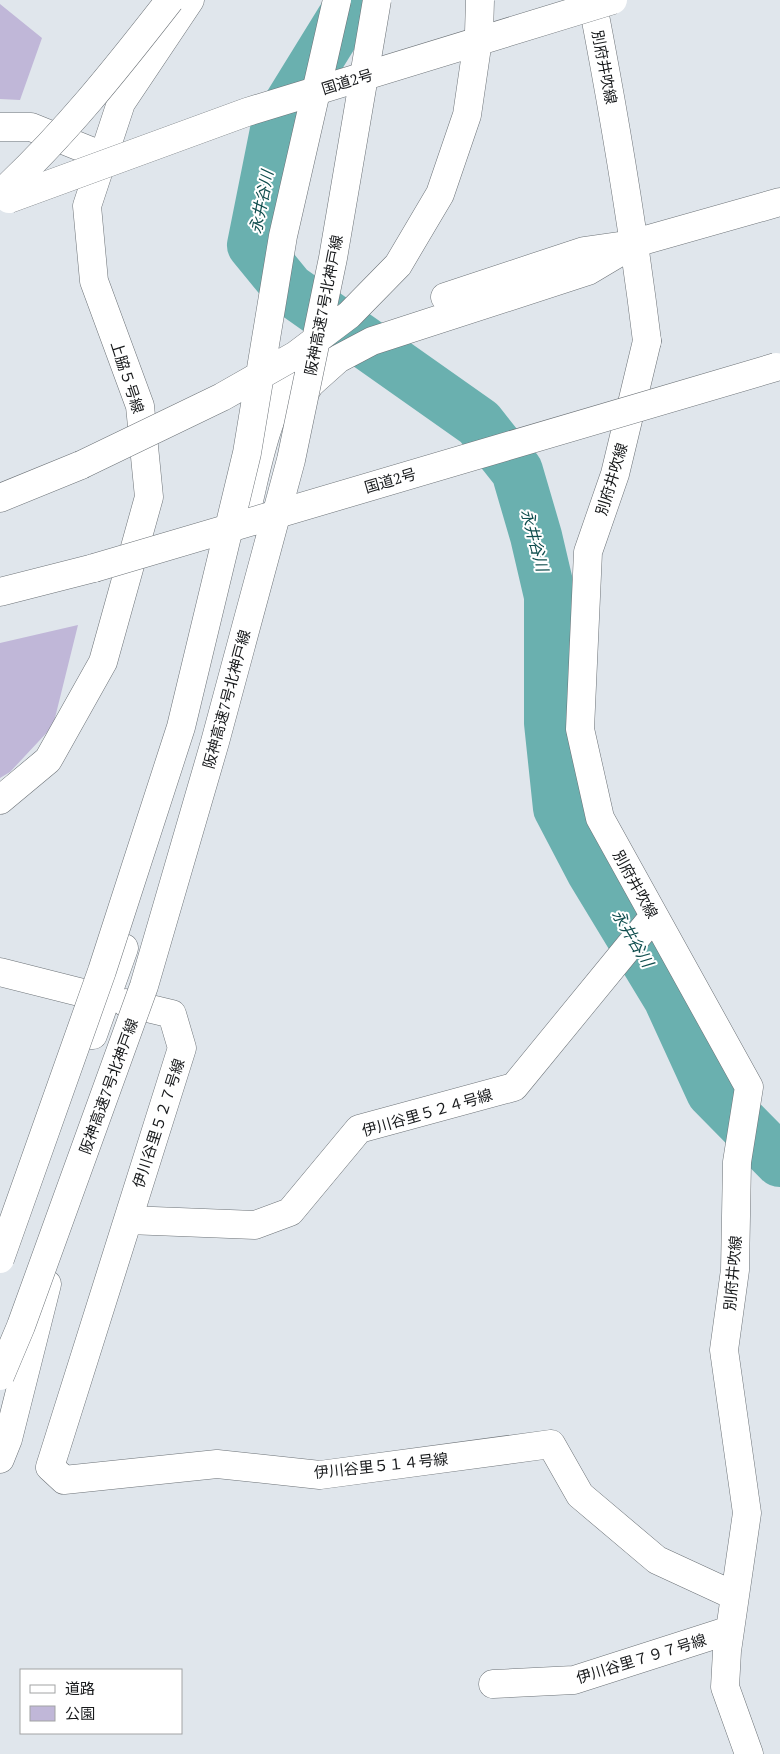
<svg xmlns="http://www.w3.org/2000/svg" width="780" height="1754" viewBox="0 0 780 1754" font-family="'PT Serif','Noto Sans JP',serif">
<rect width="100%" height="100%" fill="#e0e6ec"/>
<path fill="#c0b7d8" d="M0,4l42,34 -22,62 -20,-1z
M78,625l-25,101 -43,46 -10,6v-135z"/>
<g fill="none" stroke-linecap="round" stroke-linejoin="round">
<path stroke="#6ab0af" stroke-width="52" d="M354,0l-77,125 -24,120 36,44 190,134 38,48 19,65 14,60v127l9,85 33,63 77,127 43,94 68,69"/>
<g stroke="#6c7277" stroke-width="29">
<path id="minor" d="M0,127h31l72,29
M647,341l-32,133 -27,78 -8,177 20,89 149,269 -12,75 -2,108 -11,80 23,163 -20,138 -2,36 24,67
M0,972l87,22
M126,1003l46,11 10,34 -132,419 14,13 153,-16 103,11 231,-31 29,51 77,65 78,36
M128,1220l127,5 35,-13 69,-83 155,-42 140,-171
M493,1684l81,-4 156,-50"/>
</g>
<g stroke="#6c7277" stroke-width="29">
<path id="tertiary" d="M592,0c22,113 41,227 55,341
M635,243l145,-41
M0,800l48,-40 55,-98 46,-165 -9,-91 -46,-125 -7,-75 34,-103 69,-103"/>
</g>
<g stroke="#6c7277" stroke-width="29">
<path id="trunk" d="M0,592l94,-24"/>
</g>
<g stroke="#6c7277" stroke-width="29">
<path id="motorway" d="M445,297l139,-46 35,-5
M300,400l10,-16 28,-25 34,-18 216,-70 47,-28
M0,498l81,-33
M244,521c13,-48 21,-121 61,-155
M93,1035l31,-87
M0,1459l8,-20 39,-155"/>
</g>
<use href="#minor" stroke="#fff" stroke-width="28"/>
<use href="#tertiary" stroke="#fff" stroke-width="28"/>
<use href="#trunk" stroke="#fff" stroke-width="28"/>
<use href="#motorway" stroke="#fff" stroke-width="28"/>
<g stroke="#6c7277" stroke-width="29" stroke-linecap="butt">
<path id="trunk-bridge" d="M9,199l238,-87 366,-112
M94,568l682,-201"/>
</g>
<g stroke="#6c7277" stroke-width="29" stroke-linecap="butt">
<path id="motorway-bridge" d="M0,194c64,-59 117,-126 170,-194
M81,465l141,-68 74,-42 53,-40 49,-50 42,-71 27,-79 12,-82 1,-33
M0,1259l102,-288 79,-244 66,-274 36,-217 54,-236
M0,1376l21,-50 123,-340 71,-244 76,-282 42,-202 44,-258"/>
</g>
<use href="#trunk-bridge" stroke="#fff" stroke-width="28"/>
<use href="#motorway-bridge" stroke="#fff" stroke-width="28"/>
</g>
<g text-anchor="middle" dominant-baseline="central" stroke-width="4" stroke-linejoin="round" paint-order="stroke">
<g font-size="15" fill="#17191b" stroke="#fff">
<text transform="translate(605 67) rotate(79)">別府井吹線</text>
<text transform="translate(347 81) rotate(-17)">国道2号</text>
<text transform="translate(323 305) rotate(-79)">阪神高速7号北神戸線</text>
<text transform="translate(128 377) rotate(72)">上脇５号線</text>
<text transform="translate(611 479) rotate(-73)">別府井吹線</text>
<text transform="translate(390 480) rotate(-16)">国道2号</text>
<text transform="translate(226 699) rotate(-75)">阪神高速7号北神戸線</text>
<text transform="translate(636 884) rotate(61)">別府井吹線</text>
<text transform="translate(108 1086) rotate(-70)">阪神高速7号北神戸線</text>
<text transform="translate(427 1112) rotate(-16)">伊川谷里５２４号線</text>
<text transform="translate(158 1123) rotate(-72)">伊川谷里５２７号線</text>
<text transform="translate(732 1273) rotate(-85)">別府井吹線</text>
<text transform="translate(381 1465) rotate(-6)">伊川谷里５１４号線</text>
<text transform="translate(641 1658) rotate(-17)">伊川谷里７９７号線</text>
</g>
<g font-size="16" font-style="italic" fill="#104e4e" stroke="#fff">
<text transform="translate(261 202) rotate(-79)">永井谷川</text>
<text transform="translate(535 540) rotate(75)">永井谷川</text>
<text transform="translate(633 938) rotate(59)">永井谷川</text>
</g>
</g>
<rect x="20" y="1669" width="162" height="65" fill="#ffffff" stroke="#a2a3a4"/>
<rect x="30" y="1685" width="25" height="8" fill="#ffffff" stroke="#a2a3a4"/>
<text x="65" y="1694" font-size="15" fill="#17191b">道路</text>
<rect x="30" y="1706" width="25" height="15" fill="#c0b7d8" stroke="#a2a3a4"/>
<text x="65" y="1719" font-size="15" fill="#17191b">公園</text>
</svg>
